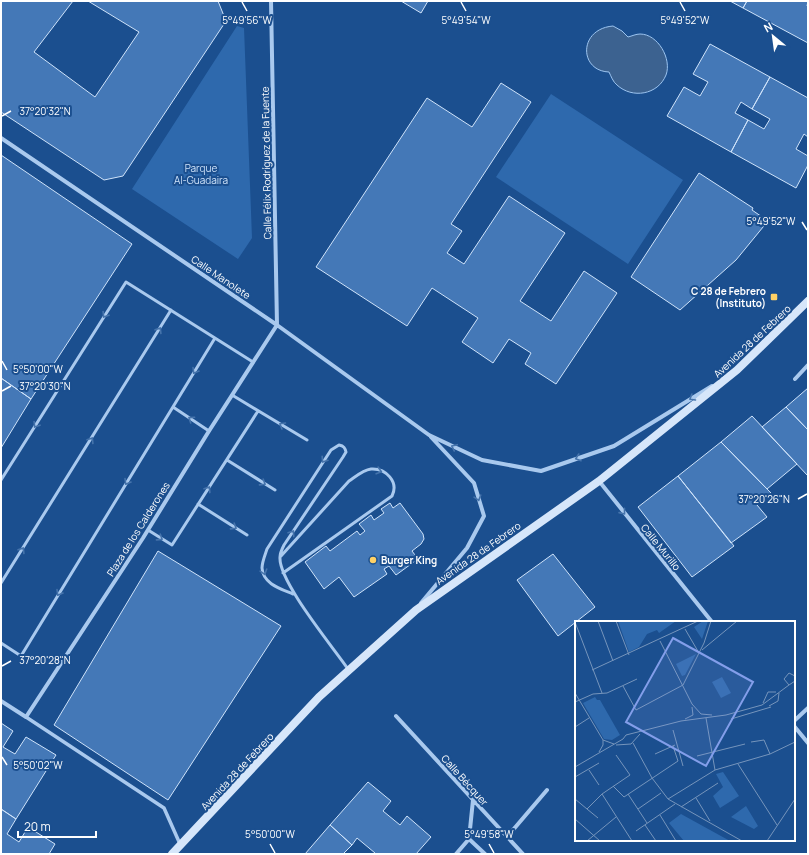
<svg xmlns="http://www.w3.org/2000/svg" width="809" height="855" viewBox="0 0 809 855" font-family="Manrope,sans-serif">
<rect width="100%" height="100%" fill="#1b4f8f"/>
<path fill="#2e69ad" d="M237,26l7,2 8,210 -14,21 -106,-70z
M551,94l132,86 -55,84 -132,-87z"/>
<path fill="#3c6290" stroke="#9cc4f0" d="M613,26l9,5 6,6c4,-1 8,-3 12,-3 18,0 32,25 26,41 -8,20 -34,24 -49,10 -4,-3 -6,-9 -8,-13 -30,-1 -31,-43 4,-46z"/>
<path fill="#4478b7" stroke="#cfe3fa" d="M1,1h72l-39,51 61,45 44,-65 -51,-31h130l8,20 -103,155 -19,4 -103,-68z
M401,1h27l-7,12z
M730,1h17l-4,7z
M747,1h61l-1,5h1v37l-65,-35z
M710,44l60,33 -18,32 -11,-7 -6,11 13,7 -17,32 -64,-36 17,-29 16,9 8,-14 -15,-8z
M770,77l38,21v39l-4,-3 -8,15 12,7v9l-12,23 -65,-36 17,-32 16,9 6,-10 -18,-10z
M501,83l30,19 -80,122 11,7 -15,22 17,11 45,-68 56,37 -45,68 31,20 33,-50 33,22 -61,91 -31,-20 6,-11 -22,-14 -16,24 -31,-21 16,-24 -46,-30 -25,38 -91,-59 111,-169 45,29z
M1,155l131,89 -101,155 -30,-21z
M699,173l54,35 -1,2 16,11 -32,39 -56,50 -49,-33z
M1,378l30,21 -30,49z
M808,388v42l-22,-23z
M786,407l22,23v46l-46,-49z
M752,416l45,48 -30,25 -46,-47z
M721,442l50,51 -14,12 10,12 -36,26 -53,-67z
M678,476l56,70 -42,31 -54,-70z
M390,503l3,5 7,-5 23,31 1,5 -3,5 -9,7 6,8 -22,16 -7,-9 -5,3 3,5 -33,23 -15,-20 -15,12 -19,-27 21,-16 4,5 27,-20 3,4 5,-4 -6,-7 12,-9 3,5 10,-7 -3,-4z
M158,551l123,75 -113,174 -114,-75z
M553,554l42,53 -37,29 -41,-56z
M1,723l12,8 -10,16 12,7 11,-17 30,18 -40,64 -15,-10z
M368,782l23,19 -8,10 17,14 7,-9 24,21 -15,17h-42l1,-1 -18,-15 -5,7 -22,-20z
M1,809l15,10 -9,15 12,8 9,-15 27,17 -6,10h-48z
M330,825l22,20 -9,9h-38z"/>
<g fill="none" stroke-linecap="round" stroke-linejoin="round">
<path stroke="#a9c9ee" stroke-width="3" d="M232,395l75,45
M173,407l36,24
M227,460l48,30
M1,480l125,-198 127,80
M198,504l49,31
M148,530l24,15 86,-134
M281,556l68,-75c6,-4 14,-11 22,-12 15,-1 28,13 21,27l-109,77
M1,583l170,-273
M293,594c-12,-5 -30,-10 -31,-26 0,-6 3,-13 5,-19l64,-99 8,-5c5,1 6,3 7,7l-3,5 -59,88c-2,4 -4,8 -4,12 -2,24 53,90 68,112
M1,643l20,13 194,-318"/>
<path stroke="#a9c9ee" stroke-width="3.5" d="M26,717l138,91 16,36"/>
<path stroke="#a9c9ee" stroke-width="4" d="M1,138l276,187 152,110 53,25 59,11 73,-25 98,-60
M795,379l13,-14
M599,481l113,141
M421,603l46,-55 17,-32 -10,-33 -43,-46
M1,701l25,16 117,-179 66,-107 68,-106 -6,-324
M396,716l127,138
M794,721l14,-13
M794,726l14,17
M507,837l40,-47
M469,839l16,15
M456,854l13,-15 4,-39"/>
<path stroke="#d6e6fa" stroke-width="8" d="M172,854l147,-157 97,-87 183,-129 138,-111 71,-69"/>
</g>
<defs><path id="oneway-chevron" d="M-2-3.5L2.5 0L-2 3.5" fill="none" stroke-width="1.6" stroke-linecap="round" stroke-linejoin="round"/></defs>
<g stroke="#4674ac">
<use href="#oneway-chevron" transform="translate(105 315) rotate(122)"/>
<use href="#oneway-chevron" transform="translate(159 330) rotate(-58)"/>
<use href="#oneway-chevron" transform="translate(195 371) rotate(121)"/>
<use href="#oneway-chevron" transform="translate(692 398) rotate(149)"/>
<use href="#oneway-chevron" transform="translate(191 419) rotate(-146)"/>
<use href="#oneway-chevron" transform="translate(36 425) rotate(122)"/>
<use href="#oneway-chevron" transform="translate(282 425) rotate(-149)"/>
<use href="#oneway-chevron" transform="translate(91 440) rotate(-58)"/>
<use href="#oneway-chevron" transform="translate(454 447) rotate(-155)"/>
<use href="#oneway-chevron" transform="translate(578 458) rotate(161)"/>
<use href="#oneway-chevron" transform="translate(324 460) rotate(123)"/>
<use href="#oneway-chevron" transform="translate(379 471) rotate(16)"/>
<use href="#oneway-chevron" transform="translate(127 482) rotate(121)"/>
<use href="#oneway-chevron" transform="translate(263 483) rotate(32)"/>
<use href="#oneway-chevron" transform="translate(208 489) rotate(-57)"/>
<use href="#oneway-chevron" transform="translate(478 498) rotate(73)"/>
<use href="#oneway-chevron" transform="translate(623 512) rotate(51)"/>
<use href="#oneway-chevron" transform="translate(234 527) rotate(32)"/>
<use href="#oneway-chevron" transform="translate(292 533) rotate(-56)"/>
<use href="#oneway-chevron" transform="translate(160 538) rotate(33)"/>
<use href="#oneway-chevron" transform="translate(22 550) rotate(-58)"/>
<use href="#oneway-chevron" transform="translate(264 572) rotate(73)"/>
<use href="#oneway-chevron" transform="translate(59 593) rotate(121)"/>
</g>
<path fill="none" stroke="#fff" stroke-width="1.5" d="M242,2l5,9M461,2l5,9M680,2l5,9M2,116l9,-5M802,222l5,8M2,361l5,9M2,391l9,-5M798,499l9,-5M2,666l9,-5M2,757l5,8M270,844l5,9M489,844l5,9"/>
<g fill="#ffd166" stroke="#1b4f8f" stroke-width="1.5">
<rect x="770" y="293" width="8" height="8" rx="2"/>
<circle cx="373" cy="560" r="4"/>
</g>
<g text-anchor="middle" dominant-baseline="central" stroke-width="4" stroke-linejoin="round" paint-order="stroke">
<g font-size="10" fill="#fff" stroke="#1b4f8f">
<text transform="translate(266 163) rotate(-91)">Calle Félix Rodríguez de la Fuente</text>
<text transform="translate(221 277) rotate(34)">Calle Manolete</text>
<text transform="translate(752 341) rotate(-43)">Avenida 28 de Febrero</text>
<text transform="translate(138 529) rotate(-58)">Plaza de los Calderones</text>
<text transform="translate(661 547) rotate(51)">Calle Murillo</text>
<text transform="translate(478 553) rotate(-35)">Avenida 28 de Febrero</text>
<text transform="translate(237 771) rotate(-47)">Avenida 28 de Febrero</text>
<text transform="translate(465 780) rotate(48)">Calle Bécquer</text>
</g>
<g font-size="10" fill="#cfe3fa" stroke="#1b4f8f">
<text x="201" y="168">Parque<tspan x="201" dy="12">Al-Guadaira</tspan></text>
</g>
<g font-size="10" font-weight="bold" fill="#fff" stroke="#1b4f8f" text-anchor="end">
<text x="766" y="291">C 28 de Febrero<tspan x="766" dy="12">(Instituto)</tspan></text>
<text x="381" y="560" text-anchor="start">Burger King</text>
</g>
</g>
<g transform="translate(575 621)">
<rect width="220" height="220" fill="#1b4f8f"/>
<path d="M43,0h58l-17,12 -2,-3 -10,4 -8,13 -10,5zM128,0h5l-6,18 -8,-12zM121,33l-11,21 -3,1 -6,-12zM147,56l9,16 -10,5 -9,-16zM20,76l2,3h3l20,35 -8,5 -8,-1 -21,-36zM148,151l16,24 -19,12 -7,-12 10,-9 -7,-13zM171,185l12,20 -4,3 -23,-12zM106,193l49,27h-46l-15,-18z" fill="#2e69ad"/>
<path fill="none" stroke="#7695bc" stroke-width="1" d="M23,0l15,40M41,0l13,34M0,1l27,71M110,8l14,24M85,20l32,63 9,10 11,1M127,29l35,-29M17,49l106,-49M220,55l-6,-3 -5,6 5,6 6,-4M48,65l13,24 47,-25 21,-42 7,-22M0,72l28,47 11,4M0,81l18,-8 14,-1 30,-14M188,82l5,-11h8M194,85l9,-5 1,-8M131,97l9,52M110,98l8,-4 -1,-8M156,98l40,-12M0,106l14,-9M98,109l10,36M176,121l13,-2 6,14M58,122l19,35 16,21 74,42M41,124l15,-1 9,-10M24,131l4,-7v-5M80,133l20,-9M122,135l48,-12M163,143l39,61M0,146l48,-28 3,-4 55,-14 45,-6 36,-10 27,-20M14,149l10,15M0,156l24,-14M38,165l11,11 54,-36 -5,-15M27,173l30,47M53,173l19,29M121,177l14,23M0,178l12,10 15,-15 28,-19 -14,-20M93,178l47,-29 55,-16 25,-12M106,186l37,-24M12,188l11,9M63,188l23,-16M85,194l16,26M0,198l25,22M70,204l11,16M61,210l39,-27M12,220l29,-24M192,220l28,-42"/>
<path fill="#839eea" fill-opacity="0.15" stroke="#839eea" stroke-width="2" d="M98,17l80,44 -47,84 -80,-44z"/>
<rect width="220" height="220" fill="none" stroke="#fff" stroke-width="2"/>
</g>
<g font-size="10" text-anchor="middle" fill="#fff" stroke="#1b4f8f" stroke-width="4" stroke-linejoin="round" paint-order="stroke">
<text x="247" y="24">5°49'56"W</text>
<text x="466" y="24">5°49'54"W</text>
<text x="685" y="24">5°49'52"W</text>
<text x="45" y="115">37°20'32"N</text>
<text x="771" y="225">5°49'52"W</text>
<text x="38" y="373">5°50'00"W</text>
<text x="45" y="390">37°20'30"N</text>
<text x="764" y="503">37°20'26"N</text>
<text x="45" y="664">37°20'28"N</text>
<text x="38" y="769">5°50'02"W</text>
<text x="270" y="838">5°50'00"W</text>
<text x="489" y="838">5°49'58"W</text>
</g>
<rect width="809" height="855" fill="none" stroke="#ffffff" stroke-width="4"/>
<g transform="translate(773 36) rotate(331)" stroke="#1b4f8f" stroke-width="3" paint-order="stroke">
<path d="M0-3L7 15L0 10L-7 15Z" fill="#ffffff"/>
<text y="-6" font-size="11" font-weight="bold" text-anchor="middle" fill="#ffffff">N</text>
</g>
<path d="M18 831v6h78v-6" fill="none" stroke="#ffffff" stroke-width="2"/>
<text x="24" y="831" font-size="12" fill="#ffffff" stroke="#1b4f8f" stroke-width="3" paint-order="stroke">20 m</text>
</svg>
